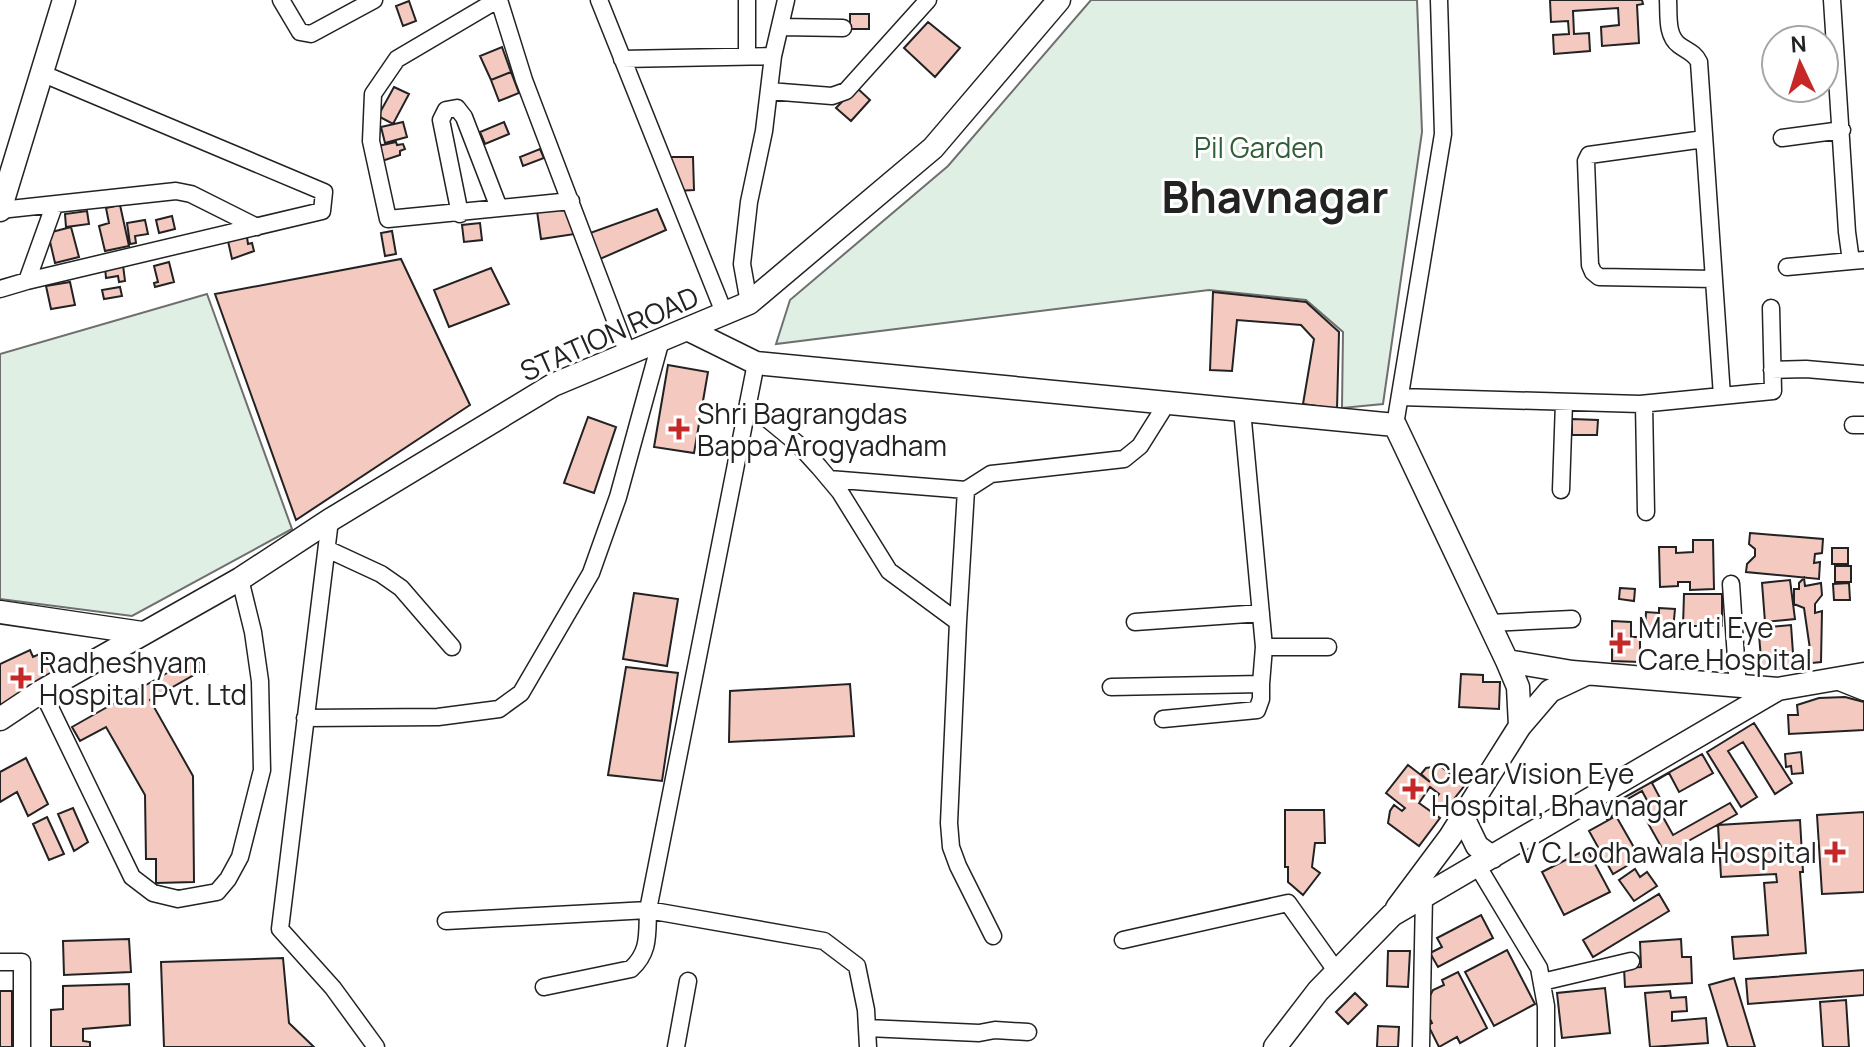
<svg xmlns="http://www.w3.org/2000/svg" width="1864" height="1047" viewBox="0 0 1864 1047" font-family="Manrope,sans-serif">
<rect width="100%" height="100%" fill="#fff"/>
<path fill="#e0efe3" stroke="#6f6f6f" stroke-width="2" d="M1091,0h326l5,132 -39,272 -41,4 1,-76 -37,-32 -97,-10 -433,54 14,-44 158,-134z
M207,294l85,235 -160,87 -132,-17v-245z"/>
<path fill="#f3c9c0" stroke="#222" stroke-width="2" d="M1550,0h92l1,4 -6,1 2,38 -37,3 -1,-19 18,-2 -1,-17 -45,3 1,23 15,-1 1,18 -36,3 -1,-19 16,-1 -1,-13 -17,1z
M409,1l7,20 -13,5 -7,-20z
M850,14h19v15h-19z
M928,22l32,26 -25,29 -31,-29z
M502,47l9,25 -20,8 -11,-24z
M511,72l8,21 -20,8 -8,-21z
M394,87l15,7 -16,30 -15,-8z
M856,87l14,13 -19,21 -15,-13z
M403,122l4,15 -22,6 -4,-16z
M504,122l5,12 -24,10 -5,-12z
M396,142l1,3 6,-1 2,5 -5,2v4l-18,6 -4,-15z
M540,149l4,9 -21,8 -3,-9z
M663,157h30l1,33 -18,1z
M120,205l9,41 -24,5 -6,-25 10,-3 -3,-15z
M572,206l3,28 -34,5 -4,-28z
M657,209l9,21 -66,29 -10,-26z
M87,211l2,13 -23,3 -1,-13z
M172,216l3,13 -16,4 -3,-13z
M145,220l3,14 -13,2 1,7 -6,1 -3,-21z
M480,223l2,17 -18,2 -2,-17z
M71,227l8,30 -24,6 -7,-30z
M392,231l4,23 -11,2 -4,-23z
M247,237l1,7 4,-1 2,8 -22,8 -4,-18z
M401,259l69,146 -174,115 -81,-226z
M169,262l5,20 -19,5 -1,-4 4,-1 -4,-16z
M123,265l2,16 -6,1 -1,-6 -12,2 -1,-11z
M491,268l18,36 -60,23 -15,-37z
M70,282l5,23 -24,4 -5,-23z
M120,287l2,9 -18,3 -2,-9z
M1213,292l93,10 33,30 -2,77 -34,-5 11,-65 -13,-14 -64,-5 -5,51 -22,-1z
M668,365l40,7 -14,81 -40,-6z
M588,417l28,10 -22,66 -30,-10z
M1572,419l26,1 -1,15h-25z
M1750,533l73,6 -1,14 -7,1 -1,9 6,-1 -1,17 -73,-7 1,-8 8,-8v-7l-6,-5z
M1693,540h20l1,49 -24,1v-8h-12v4l-18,1 -1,-40h17v6l17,-1z
M1832,548h16v16h-16z
M1835,566h16v16h-16z
M1804,578l1,8 16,-3 1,12 -7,9v9l7,-2 -1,51 -9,1 -8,-55 -10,-4v-15h5v-6z
M1790,580l5,39 -30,3 -3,-39z
M1849,583l1,17h-16l-1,-16z
M1620,588l15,1 -1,12 -15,-2z
M634,593l44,6 -11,67 -44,-7z
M1684,594h38v32h-39z
M1659,608l16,1 -2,21 -28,-1 1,-17 13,1z
M1612,621l19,1v15h9v25l-28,-1z
M1791,625l3,42 -32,3 -3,-35 3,-1 -1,-6z
M30,650l3,7 11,-5 13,28 -57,27v-43z
M197,656l10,18 -3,1 -3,-4 -51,29 43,76 1,106 -38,1v-24h-10l-1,-64 -39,-68 -26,14 -8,-14z
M626,667l52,6 -16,108 -54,-6z
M1461,674l22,1v7h17l-1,27 -40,-2z
M850,684l4,52 -125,6 1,-51z
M1845,697l19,5v28l-75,4 -1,-19h10l-1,-10 22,-7z
M1754,723l38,60 -17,11 -32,-52 -15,9 29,46 -16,10 -34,-55z
M1801,752l2,21 -11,1 -1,-8 -5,1 -1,-13z
M1702,754l11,19 -34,19 -10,-19 -17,10 8,15 -6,3 19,34 57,-32 7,11 -54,30 2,3 -18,10 -27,-48 9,-5 -7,-13 -28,16 3,6 -10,6 -5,-9z
M26,758l22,46 -20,12 -11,-24 -17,10v-30z
M1408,765l22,17 -9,-8 5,-6 14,-2 25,19 -19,24 -12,-9 5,-6 -9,-7 -11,16 21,15 -21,28 -31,-23 2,-12 4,-6 8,6 3,-3 -19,-15z
M73,808l15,34 -14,9 -16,-37z
M1285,810h39l1,33h-10l-3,24 8,6 -17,22 -15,-13v-15h-3z
M1864,812v80l-42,2 -5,-79z
M1616,816l24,42 -27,16 -24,-43z
M47,817l17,37 -15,6 -16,-36z
M1800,820l3,52h-3l6,81 -72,6 -2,-22 36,-2 -4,-52 13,-1 -1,-8 -55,3 -3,-52z
M1587,849l23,43 -46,23 -22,-43z
M1635,869l5,8 7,-5 10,14 -23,15 -15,-21z
M1659,894l10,17 -76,46 -10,-17z
M1481,915l12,23 -55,29 -8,-14 12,-6 -5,-9z
M129,939l2,33 -67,3 -1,-34z
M1681,939l1,18h9l1,26 -67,4 -1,-19 17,-1 -1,-25z
M1507,950l28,54 -41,22 -29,-54z
M1388,951h22l-2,36 -21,-1z
M283,958l6,65 25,24h-150l-3,-85z
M1864,970v25l-116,9 -2,-25z
M1458,972l29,56 -27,15 -3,-6 -18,10 -11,-22 4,-2 -8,-16 9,-17 11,-5 -2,-5z
M1734,978l21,69h-27l-19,-62z
M129,984l1,41 -47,4v12l7,1v5h-39v-37l12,-1v-23z
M1605,988l5,45 -48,5 -5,-45z
M0,991h12v56h-12z
M1670,991l1,7 15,-1 1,14 -15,1v9l34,-3 2,25 -58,4 -5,-54z
M1355,993l12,12 -19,19 -12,-12z
M1846,1000l3,47h-26l-3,-45z
M1378,1026l21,1 -1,20h-21z"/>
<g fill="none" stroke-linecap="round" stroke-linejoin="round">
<g stroke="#222" stroke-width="19">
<path id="minor" d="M281,0l19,32 11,2 63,-34
M497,0l-100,59 -24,35 -2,47 17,78 183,-18
M499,0l25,80 104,274
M599,0l126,315
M1668,0c1,15 -2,35 11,45 8,6 16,8 20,17l23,334
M1832,0l15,232 4,29 13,-1
M780,27l63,1
M747,56v-56
M773,56l13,-56
M622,59l151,-3 -9,75 -15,71 -7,62 7,39
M769,91l63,5 14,-5 82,-91
M1782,138l60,-8
M1704,139l-115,16 -3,6 4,104 3,7 6,5 115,2
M0,210l176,-19 15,3 66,33
M460,214l-19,-94 5,-10 11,-2 7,9 35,91
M1787,267l64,-6
M27,281l27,-75
M0,289l27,-8 295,-70 2,-19 -283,-119
M756,363l-108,547 176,31 33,25 9,44 2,37
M1772,370l34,-1 58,5
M1400,397l240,7 133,-13 -2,-83
M748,403l51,42 20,22 21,25 49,79 69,51 8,-132 25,-16 133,-15 16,-13 27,-43
M1644,404l2,108
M1242,410l22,237h64
M1395,425l48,-291 -4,-134
M1853,425h11
M829,479l137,11
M1561,490l3,-88
M330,520l-50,409 53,59 43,59
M327,549l54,25 20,14 51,59
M1731,584l7,104
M958,622l-9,201 2,24 7,19 35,70
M1135,622l126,-9
M1490,623l82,-4
M1834,680l30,12
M1111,687l150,-3 3,-37
M42,691l90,186 21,16 25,6 39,-7 11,-13 12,-22 22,-87 -2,-89 -7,-49 -13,-53
M305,718l133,-1 61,-8 22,-16 70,-120 27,-76 43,-157
M1163,719l94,-9 4,-11v-15
M1477,865l62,103 7,38v41
M446,921l202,-11c-1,24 2,42 -17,59l-87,18
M1123,940l165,-37 49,69
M0,962h22v85
M1542,982l89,-21
M867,1028l112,5 16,-3 33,2
M676,1047l12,-66
M1421,1047l3,-151"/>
</g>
<g stroke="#222" stroke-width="25">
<path id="major" d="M0,210l64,-210
M687,329l69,34 639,62 112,236 65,11 206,17
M0,612l142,21
M0,719l42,-28 198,-112 90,-59 223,-135 196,-82 184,-155 126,-148
M1520,726l30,-35 36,-17
M1462,815l15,31 15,11
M1397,908l53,-71 70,-111 -2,-39 -11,-26
M1275,1047l43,-56 74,-76 386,-226 86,-15"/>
</g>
<use href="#minor" stroke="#fff" stroke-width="16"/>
<use href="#major" stroke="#fff" stroke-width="22"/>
</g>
<g fill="#c62828" stroke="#fff" stroke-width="3">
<path d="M675 417h8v8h8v8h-8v8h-8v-8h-8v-8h8z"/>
<path d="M1616 631h8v8h8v8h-8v8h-8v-8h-8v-8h8z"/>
<path d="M17 666h8v8h8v8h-8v8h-8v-8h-8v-8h8z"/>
<path d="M1409 777h8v8h8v8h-8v8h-8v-8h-8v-8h8z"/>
<path d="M1831 840h8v8h8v8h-8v8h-8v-8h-8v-8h8z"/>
</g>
<g text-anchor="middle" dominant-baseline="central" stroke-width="6" stroke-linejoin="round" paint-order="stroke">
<g font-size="28" fill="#2f5e38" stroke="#fff">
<text x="1259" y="147">Pil Garden</text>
</g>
<g font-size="28" fill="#222" stroke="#fff">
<text transform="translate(609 333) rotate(-24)">STATION ROAD</text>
</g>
<g font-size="28" fill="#222" stroke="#fff" text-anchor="start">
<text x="697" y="413">Shri Bagrangdas<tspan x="697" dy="32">Bappa Arogyadham</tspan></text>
<text x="1638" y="627">Maruti Eye<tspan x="1638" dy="32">Care Hospital</tspan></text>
<text x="39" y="662">Radheshyam<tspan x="39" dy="32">Hospital Pvt. Ltd</tspan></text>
<text x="1431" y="773">Clear Vision Eye<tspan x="1431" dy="32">Hospital, Bhavnagar</tspan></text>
<text x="1817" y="852" text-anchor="end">V C Lodhawala Hospital</text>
</g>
<g font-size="44" font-weight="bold" fill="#222" stroke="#fff">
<text x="1275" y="196">Bhavnagar</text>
</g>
</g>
<g transform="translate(1800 64) rotate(356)"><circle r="38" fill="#ffffff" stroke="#a7a7a7" stroke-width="2"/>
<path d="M0-6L14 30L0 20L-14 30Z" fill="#c62828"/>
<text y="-12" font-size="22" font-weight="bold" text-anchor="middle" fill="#222222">N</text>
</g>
</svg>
